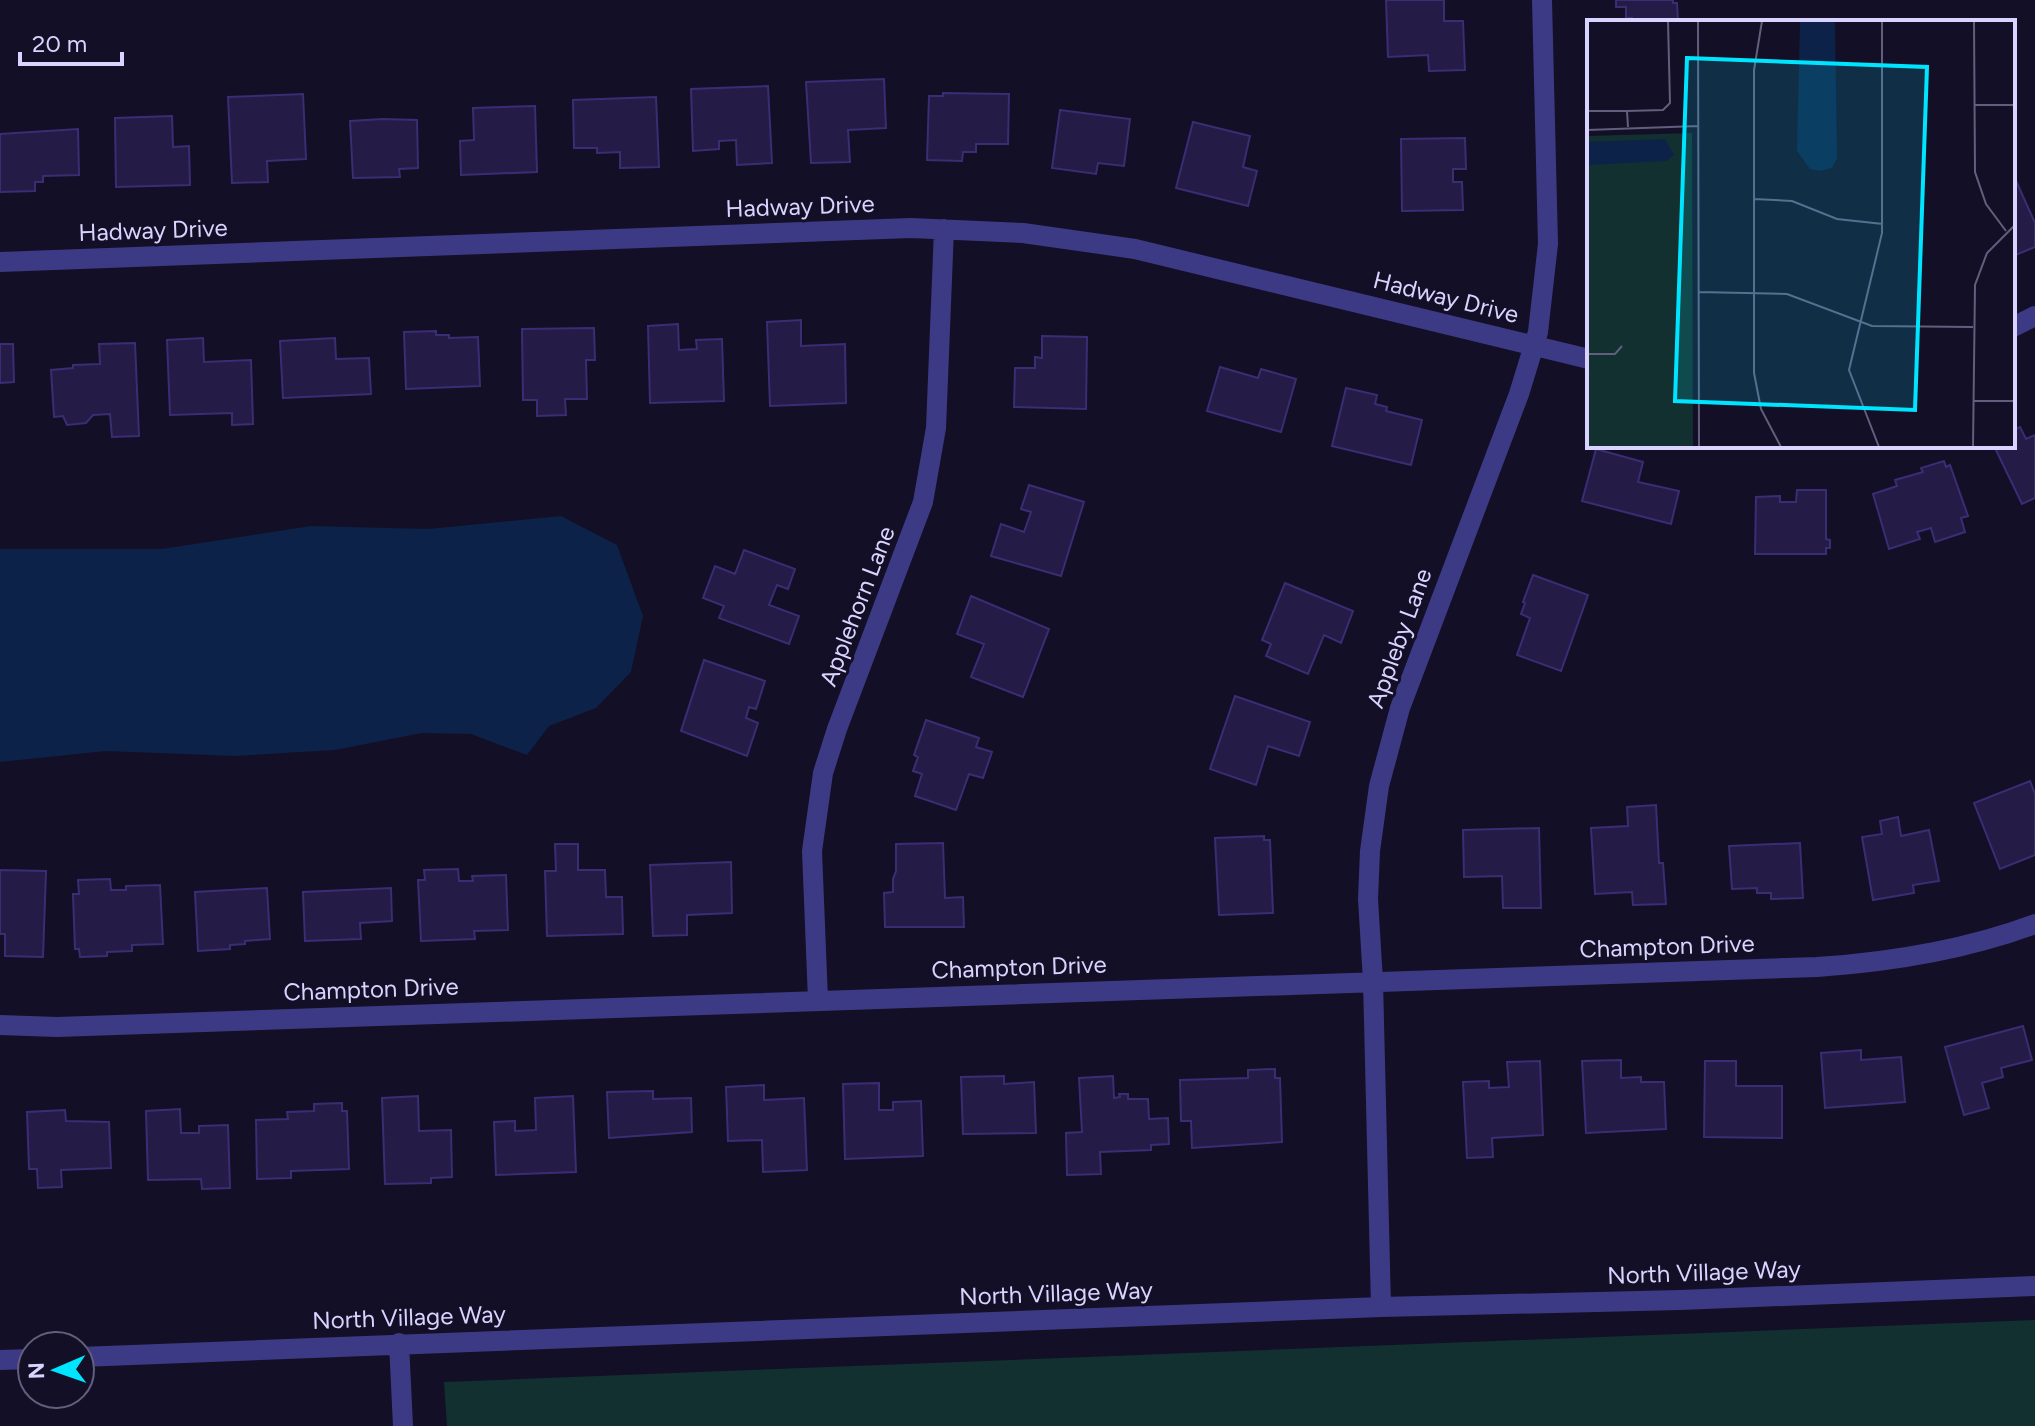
<svg xmlns="http://www.w3.org/2000/svg" width="2035" height="1426" viewBox="0 0 2035 1426" font-family="Figtree,sans-serif">
<rect width="100%" height="100%" fill="#130f26"/>
<path fill="#12302f" d="M2035,1320v106h-1588l-3,-44z"/>
<path fill="#0c2248" d="M561,516l56,29 26,71 -12,56 -35,36 -47,18 -22,29 -56,-21 -49,-1 -87,17 -100,6 -129,-5 -106,11v-213h162l149,-23 117,3z"/>
<path fill="#241b47" stroke="#3b2d73" stroke-width="2" d="M1386,0h58v21h19l2,49 -36,1 -1,-16 -40,2z
M1616,0h57v3h4l1,19h-46v-4h-6v-11h-10z
M884,79l2,49 -38,2 2,32 -39,1 -5,-81z
M768,86l4,77 -35,2 -1,-25 -17,1v8l-26,2 -2,-62z
M943,93l66,1 -1,50h-32v8h-13l-1,9 -35,-1 2,-64h14z
M303,94l3,65 -39,2 1,21 -36,1 -4,-86z
M656,97l3,70 -39,1v-16l-23,1v-5h-23l-1,-48z
M535,106l2,66 -76,3 -1,-34 14,-1 -1,-32z
M1060,110l70,9 -6,47 -26,-3 -2,11 -44,-6z
M172,116l1,31 16,-1 1,39 -74,2 -1,-69z
M383,119l34,1 1,48 -19,1 1,8 -47,1 -3,-57z
M1193,122l57,14 -7,31 14,4 -9,35 -72,-18z
M78,129l1,46 -36,1v6h-8v9l-35,1v-58z
M1465,138l1,31h-13v13h9l1,28 -61,1 -1,-72z
M2013,174l22,49v24l-22,9z
M801,320v26l44,-2 1,59 -76,3 -3,-84z
M678,324l1,26 18,-1 -1,-9 26,-1 2,62 -74,2 -2,-77z
M594,328l1,32h-9l1,39h-22l1,16 -29,1v-16h-14l-1,-71z
M436,331v4h13v3l29,-1 2,49 -74,3 -2,-57z
M1042,336l45,1 -1,72 -72,-2 1,-39h20v-11l7,1z
M203,338l1,24 47,-2 2,64 -21,1v-12l-62,2 -3,-75z
M335,338l1,21 33,-1 2,36 -88,4 -3,-57z
M135,343l4,93 -27,1 -2,-23 -17,1 -7,8 -19,2 -4,-9 -9,1 -3,-47 22,-2v-3l27,-1 -1,-20z
M0,344h13l1,38 -14,1z
M1220,367l38,11 3,-9 35,10 -15,53 -74,-21z
M1346,388l31,7 -2,9 12,3 -1,4 36,9 -11,45 -79,-19z
M2020,427l6,12 9,-4v63l-13,6 -28,-58h19v-16z
M1596,449l47,13 -5,20 41,9 -8,33 -89,-23z
M1944,461l2,6 4,-2 18,51 -7,2 4,14 -30,10 -4,-14 -14,4 3,7 -31,10 -16,-55 24,-8 -2,-6 28,-8 -2,-4z
M1029,485l55,17 -23,74 -70,-20 10,-32 23,8 7,-20 -10,-3z
M1797,490h29v49l4,1v8h-4v6h-71l1,-57 24,-1v6h16z
M744,550l51,19 -7,20 -11,-4 -8,20 30,11 -10,28 -70,-26 5,-12 -21,-8 12,-32 20,8z
M1533,575l55,20 -27,76 -44,-16 13,-37 -9,-4 4,-11 -2,-1z
M1285,583l68,28 -12,32 -17,-8 -16,39 -42,-18 5,-12 -9,-4z
M971,596l78,33 -26,68 -52,-20 13,-33 -27,-10z
M704,660l61,21 -9,28 -7,-2 -3,11 12,5 -11,33 -66,-25z
M1235,696l75,26 -11,34 -31,-10 -12,39 -46,-16z
M926,720l53,18 -3,9 16,5 -9,26 -14,-4 -13,36 -41,-14 7,-22 -9,-3 5,-14 -4,-2z
M2030,781l5,13v61l-35,14 -26,-66z
M1656,805l3,58h4l3,41 -33,1 -1,-13 -37,2 -4,-66 37,-2 -1,-19z
M1898,817l3,19 28,-6 10,51 -26,4 1,8 -41,7 -11,-63 20,-3 -2,-13z
M1539,828l2,80h-38l-1,-32 -38,1 -1,-47z
M1264,836v4h6l3,73 -54,2 -4,-77z
M943,843l2,55 18,-1 1,30h-79l-1,-34 9,-1v-13l3,-8v-27z
M1800,843l3,55 -32,1v-6h-14v-5l-25,1 -3,-43z
M555,844h23v26h27l1,27h16l1,37 -76,2 -2,-65h11z
M731,862l1,51 -45,2v20l-34,1 -3,-71z
M458,869l1,12h14l-1,-5 34,-1 2,55 -34,1 1,8 -54,2 -3,-61h7l-1,-10z
M0,870l46,1 -3,86 -38,-1v-22h-5z
M110,879l1,11h15v-4l34,-1 3,59 -31,1v6l-25,1v4l-27,1 -1,-8h-4l-2,-55h6l-1,-14z
M267,888l3,51 -25,2v3l-15,1v4l-32,2 -3,-59z
M391,888l1,33 -32,2 1,16 -56,2 -2,-49z
M2023,1026l9,34 -31,8 2,9 -21,6 7,25 -25,7 -19,-68z
M1861,1050v10l40,-3 4,45 -80,6 -4,-55z
M1621,1060v18l20,-1v5h23l2,47 -80,4 -4,-72z
M1540,1061l3,74 -51,3 1,19 -26,1 -4,-76 26,-1v7l20,-1 -2,-25z
M1705,1061h31v25h46v52l-78,-1z
M1275,1069v9h5l2,64 -90,6 -1,-27h-10l-1,-41 68,-2v-8z
M1004,1076v8l30,-2 2,51 -73,1 -2,-57z
M1113,1076l1,22 6,-1 -1,-3h9v5h20l1,20 19,-1 1,26 -18,1v5l-51,2 1,22 -34,1 -1,-42 16,-1 -3,-54z
M879,1083v27h14v-8l28,-1 2,55 -78,3 -2,-75z
M764,1085v15l40,-2 3,72 -44,2 -1,-32 -34,1 -2,-54z
M653,1091v8l38,-1 1,34 -83,6 -2,-46z
M418,1096l1,35 32,-1 1,47 -21,1v5l-46,1 -3,-86z
M573,1096l3,76 -80,3 -2,-53 21,-1v10l21,-1 -1,-32z
M342,1103v8h5l2,58 -58,2v7l-34,1 -1,-59 32,-1 -1,-7 27,-1v-7z
M180,1109l1,24h18v-7l29,-1 2,63 -28,1 -1,-10 -53,1 -2,-69z
M65,1110l1,11 43,1 2,46 -50,2 1,17 -24,1 -1,-19h-8l-2,-57z"/>
<g fill="none" stroke-linecap="round" stroke-linejoin="round">
<path stroke="#3d3a85" stroke-width="20" d="M0,262l911,-34 112,5 112,16 454,110
M2013,327l22,-11
M818,1000l-6,-149 11,-78 14,-44 86,-227 13,-74 8,-199
M0,1025l57,2 1760,-60c74,-5 148,-17 218,-43
M1381,1307l-8,-326 -5,-82 2,-48 9,-65 21,-78 119,-314 19,-62 10,-88 -6,-244
M399,1343l4,83
M80,1357l1301,-50 299,-7 355,-14
M0,1360l32,-1"/>
</g>
<g text-anchor="middle" dominant-baseline="central" stroke-width="6" stroke-linejoin="round" paint-order="stroke">
<g font-size="24" fill="#d9d4ff" stroke="#130f26">
<text transform="translate(800 206) rotate(-2)">Hadway Drive</text>
<text transform="translate(153 230) rotate(-2)">Hadway Drive</text>
<text transform="translate(1446 297) rotate(14)">Hadway Drive</text>
<text transform="translate(857 606) rotate(-69)">Applehorn Lane</text>
<text transform="translate(1399 638) rotate(-70)">Appleby Lane</text>
<text transform="translate(1667 946) rotate(-2)">Champton Drive</text>
<text transform="translate(1019 967) rotate(-2)">Champton Drive</text>
<text transform="translate(371 989) rotate(-2)">Champton Drive</text>
<text transform="translate(1704 1272) rotate(-2)">North Village Way</text>
<text transform="translate(1056 1293) rotate(-2)">North Village Way</text>
<text transform="translate(409 1317) rotate(-2)">North Village Way</text>
</g>
</g>
<g transform="translate(1587 20)">
<rect width="428" height="428" fill="#130f26"/>
<path d="M105,113l1,314h-106v-311z" fill="#12302f"/>
<path d="M213,1h35l2,137 -5,10 -12,3 -10,-2 -13,-18zM78,119l9,16 -8,6 -79,4v-23z" fill="#0c2248"/>
<path fill="none" stroke="#625e7d" stroke-width="2" d="M111,1l1,426M175,1l-8,49v303l7,36 20,38M387,1l1,151 11,32 20,27M387,85h41M0,91h40l1,16M40,91l36,-1 7,-7 -2,-82M0,110l111,-4M167,179l38,2 45,18 46,5M112,272l88,2 85,32 101,1M0,334h28l7,-8M386,381h42M292,427l-30,-77 33,-137v-212M386,427l2,-162 12,-32 28,-28"/>
<path fill="#00e5ff" fill-opacity="0.15" stroke="#00e5ff" stroke-width="4" d="M100,38l240,9 -12,343 -240,-9z"/>
<rect width="428" height="428" fill="none" stroke="#d9d4ff" stroke-width="4"/>
</g>
<g transform="translate(56 1370) rotate(268)"><circle r="38" fill="#130f26" stroke="#625e7d" stroke-width="2"/>
<path d="M0-6L14 30L0 20L-14 30Z" fill="#00e5ff"/>
<text y="-12" font-size="22" font-weight="bold" text-anchor="middle" fill="#d9d4ff">N</text>
</g>
<path d="M20 52v12h102v-12" fill="none" stroke="#d9d4ff" stroke-width="4"/>
<text x="32" y="52" font-size="24" fill="#d9d4ff" stroke="#130f26" stroke-width="6" paint-order="stroke">20 m</text>
</svg>
